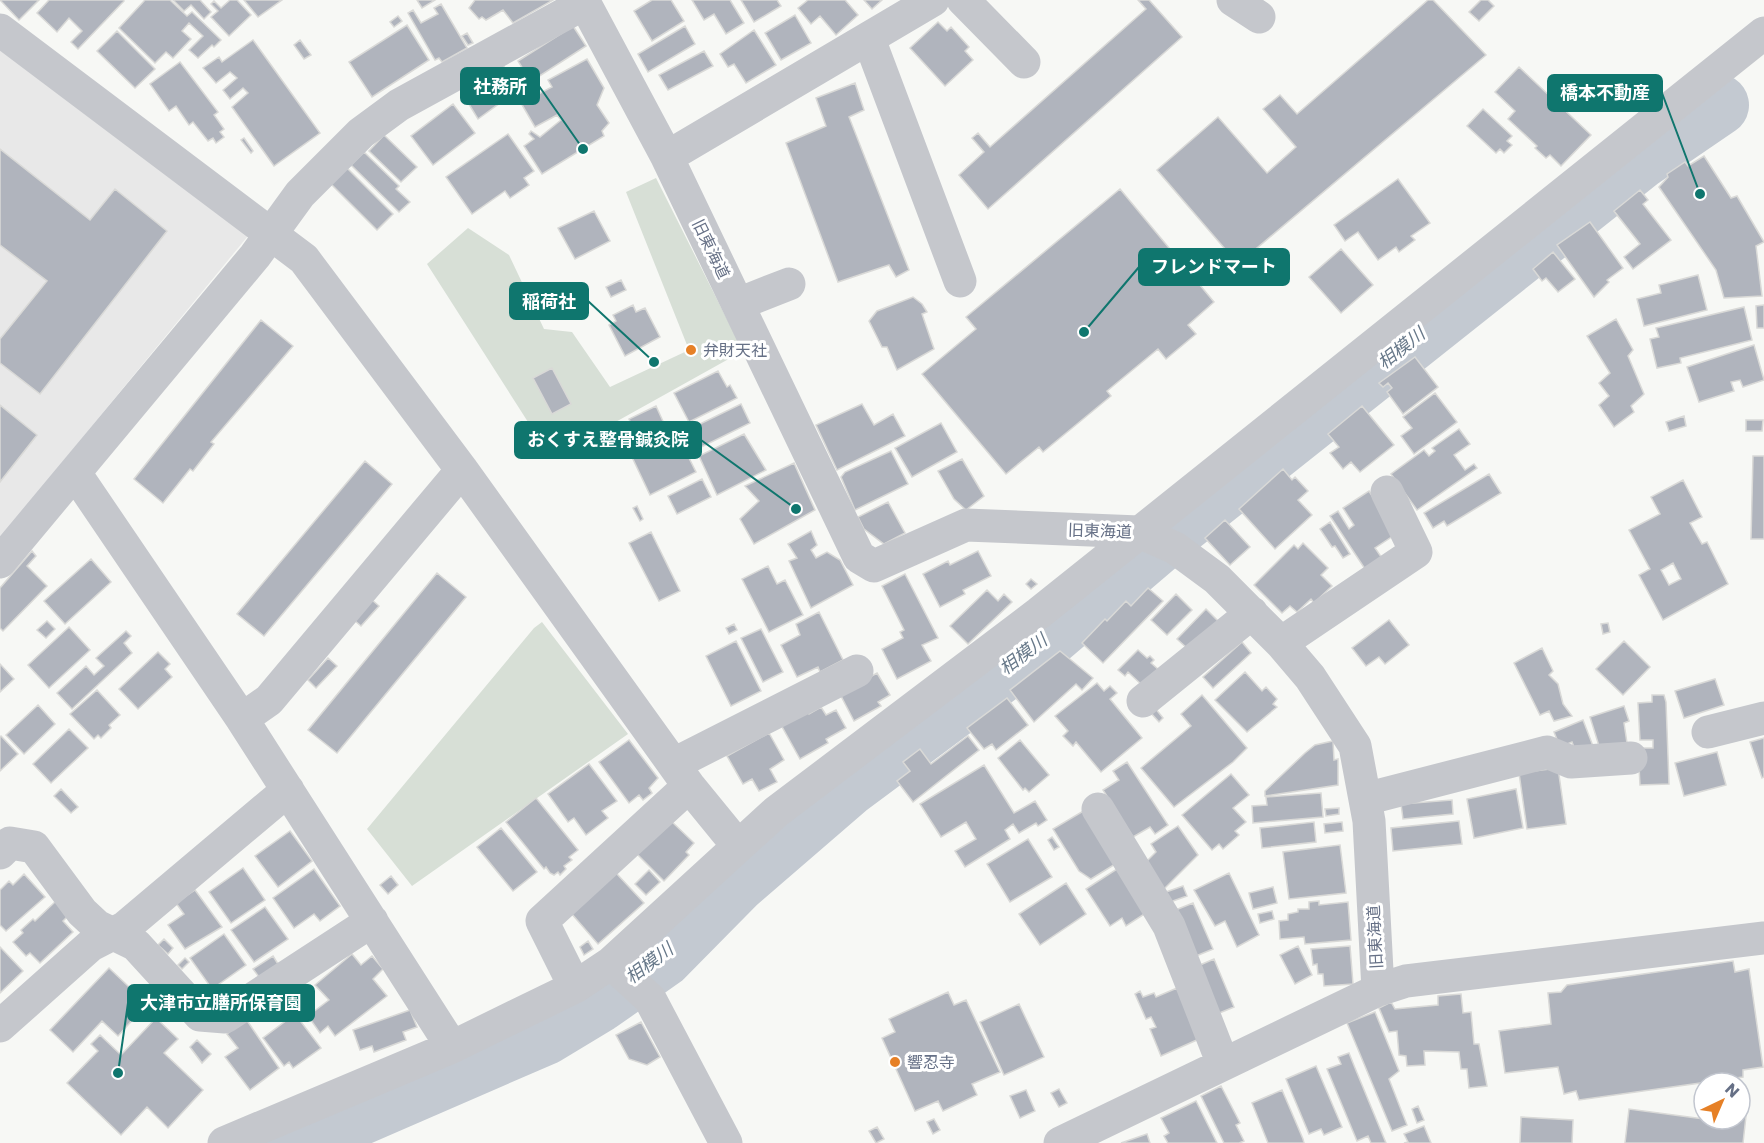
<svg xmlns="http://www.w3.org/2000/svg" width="1764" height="1143" viewBox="0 0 1764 1143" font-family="Poppins,'Noto Sans JP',sans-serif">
<rect width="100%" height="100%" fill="#f7f8f5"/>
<path fill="#e8e8e8" d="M0,38l252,193 -252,307z"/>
<path fill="#d7dfd6" d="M656,178l87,173 -192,107 -124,-194 41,-36 41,27 35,74 28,3 38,55 79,-37 -63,-158z
M542,622l86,112 -216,152 -45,-57 167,-201z"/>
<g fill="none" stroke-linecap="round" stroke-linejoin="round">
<path stroke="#c3c9d1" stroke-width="62" d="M294,1143l251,-109 53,-32 64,-45 74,-75 110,-95 200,-149 137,-117 456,-362 79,-54"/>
</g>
<path fill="#b0b4bd" stroke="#d9d9d7" stroke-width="1.5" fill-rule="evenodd" d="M0,0h39l-20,20z
M49,0h74l1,1 -46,48 -7,-7 11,-11 -13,-13 -12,14 -20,-19z
M145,0h25l17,16 5,-4 29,28 -7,7 -2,-2 -14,13 -9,-8 14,-14 -14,-13 -7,8 9,8 -18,19 -7,-6 -11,11 -36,-35z
M173,0h27l11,12 -7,7 -13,-14 -7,6z
M230,0h7l14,15 -22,21 -18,-19 7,-6 -7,-7 3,-3 7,7z
M244,0h38l-24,17z
M417,0h18l-13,8z
M475,0h78l-40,23 -10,-13 -17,10 -4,-3 -3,2 -10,-11z
M652,0h19l13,21 -32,20 -18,-30z
M692,0h38l14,23 -18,11 -12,-20 -10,6z
M741,0h36l4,6 -27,16z
M808,0h37l13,15 -22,20 -16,-19 -9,8 -13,-16z
M864,0h18l-10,9z
M1138,0h11l33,37 -194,172 -29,-34 25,-23 -12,-14 6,-5 12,14 156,-138z
M1428,0h5l53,55 -248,209 -81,-94 61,-53 49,56 29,-26 -33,-38 17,-14 17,19z
M1481,0h7l6,6 -15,15 -10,-9z
M441,4l26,44 -25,14 -3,-4 -4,2 -27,-47 5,-3 8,13 17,-9 -4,-6z
M795,15l16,28 -30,17 -16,-27z
M398,16l4,5 -8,6 -4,-5z
M938,22l9,9 4,-4 18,20 -4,4 8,9 -28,26 -35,-38z
M407,25l22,35 -57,37 -23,-35z
M573,26l13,20 -48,31 -5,-8 -7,5 -8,-13z
M685,26l10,18 -47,28 -10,-18z
M754,30l22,35 -30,18 -12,-19 -6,3 -8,-13z
M117,31l38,38 -20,19 -38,-37z
M467,33l6,10 -5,2 -6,-9z
M253,40l67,93 -46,33 -42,-59 16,-14 -5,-5 -13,11 -7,-9 14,-12 -7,-6 -14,11 -13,-15 16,-11 3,5z
M300,40l11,15 -7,4 -10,-14z
M704,51l9,15 -45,24 -9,-15z
M587,59l17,29 -7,17 12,18 -7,8 2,5 -62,38 -18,-28 10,-7 -5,-5 2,-3 9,6 21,-17 -4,-5 -22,12 -14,-24 31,-16 -4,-7z
M180,62l38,50 -4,3 10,14 -4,3 4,5 -8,6 -3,-5 -5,3 -15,-19 -4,3 -13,-19 -7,5 -19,-27z
M503,65l15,25 -40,29 -11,-18 4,-2 -6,-10z
M1519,67l72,68 -30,31 -11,-11 -4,3 -11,-10 2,-2 -29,-27 7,-8 -20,-19z
M855,83l9,27 -15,7 60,153 -13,7 -7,-12 -51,17 -52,-139 40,-17 -10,-28z
M453,104l22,29 -42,32 -22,-29z
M1483,109l29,27 -5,5 5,4 -8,8 -4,-4 -4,4 -29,-27z
M508,134l26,37 -10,7 5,7 -19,13 -5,-7 -33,23 -26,-37z
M384,135l33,32 -16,15 -32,-31z
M244,138l9,13 -2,2 -10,-13z
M0,149l90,71 25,-31 52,42 -127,163 -40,-31v-24l47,-58 -47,-36z
M364,152l35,34 -3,3 14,13 -11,10 -48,-47z
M1704,156l27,42 6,-2 27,46 -8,4 6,50 -38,2 -8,-28 -57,-83 9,-10 -1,-3 18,-12 3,4z
M347,168l46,46 -16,16 -46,-46z
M1398,179l32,44 -19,13 4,4 -16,12 -3,-5 -18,13 -20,-28 -13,9 -11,-16z
M1120,189l94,113 -26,23 8,9 -30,25 -8,-10 -51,42 4,5 -68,56 -4,-5 -33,27 -84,-100 54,-45 -10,-12z
M1640,190l8,10 -5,4 28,36 -38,29 -9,-12 16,-13 -26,-33z
M594,211l16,30 -35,18 -17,-31z
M1590,222l33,46 -16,12 2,2 -15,15 -37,-52z
M1341,249l32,36 -32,28 -32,-36z
M1553,252l22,27 -17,13 -12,-14 -4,3 -9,-12z
M1698,275l9,35 -63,16 -7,-27 24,-6 -2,-8z
M621,280l5,10 -15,7 -5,-10z
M913,297l9,7 5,8 -5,2 12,35 -37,21 -10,-23h-5l-13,-26 8,-10z
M633,305l3,7 9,-4 15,29 -35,19 -16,-31 7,-4 -3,-6z
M1764,305v23h-7l-1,-22z
M1744,307l8,33 -72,18 1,5 -24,5 -7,-29 9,-2 -3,-9z
M1616,319l17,31 -5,6 16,38 -13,12 3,6 -20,15 -15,-22 10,-9 -10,-13 11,-10 -23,-37z
M261,320l32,26 -82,96 3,2 -21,27 -3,-2 -27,34 -29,-24z
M1754,345l10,35 -21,7 -3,-7 -9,2 3,9 -35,11 -12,-35z
M1415,357l23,30 -35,27 -16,-22 5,-4 -4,-5 -5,4 -4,-4z
M552,368l19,36 -19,10 -19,-36z
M718,371l9,16 3,-2 7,13 -48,24 -15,-29z
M1435,393l22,29 -43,32 -13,-18 11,-8 -9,-11z
M741,404l9,19 -63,31 9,18 -46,23 -18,-38z
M862,404l12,21 19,-11 12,22 -68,34 -21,-45z
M0,405l37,30 -37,47z
M656,406l10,22 -27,13 -10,-22z
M1362,406l32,39 -34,27 -9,-10 -8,7 -13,-16 9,-6 -11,-13z
M1684,416l2,10 -17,5 -3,-9z
M1746,420h17l-1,11h-16z
M941,423l16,29 -45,25 -17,-29z
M1459,429l11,15 -16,11 11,15 9,-6 3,4 -60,42 -26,-36 33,-24 5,6 6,-5 -3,-3z
M744,434l22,36 -49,25 -18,-39z
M891,451l17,33 -53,26 -14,-33 4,-5z
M1753,456h11v83h-13z
M962,459l22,37 -18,14 -12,-11 -16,-28z
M365,461l27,23 -128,152 -27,-22z
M794,463l21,47 -61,34 -14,-25 19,-18 -14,-15z
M1283,469l9,11 3,-3 13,14 -10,9 14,15 -37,34 -36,-40z
M1489,474l12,19 -54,33 -3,-5 -11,7 -9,-15z
M702,479l9,18 -34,17 -9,-18z
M1683,480l19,37 -12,6 12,21 5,-2 21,42 -65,36 -24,-45 11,-6 -21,-39 31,-16 -9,-17zM1673,563l8,16 -12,6 -8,-15z
M1369,491l27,43 -21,14 9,13 -17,11 -37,-56 8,-5 11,18 5,-4 -11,-17z
M888,502l17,31 -21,11 -20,-15 -6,-12z
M637,506l6,13 -3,2 -7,-13z
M1225,520l25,27 -20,18 -25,-27z
M1330,522l20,32 -7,4 -8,-12 -3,1 -12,-18z
M811,531l6,14 -6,5 5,8 11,-6 13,8 13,25 -42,23 -22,-47 8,-3 -9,-14z
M651,532l29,59 -21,10 -30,-58z
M1303,543l25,25 -7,7 11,11 -18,17 -3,-4 -14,13 -7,-6 -8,7 -28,-28 40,-40 4,4z
M32,551l4,5 -9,10 20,20 -44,45 -3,-3v-40z
M978,551l13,25 -28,14 2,4 -25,13 -17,-33 25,-13 2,4z
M91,559l20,23 -46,42 -21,-23z
M768,566l9,18 8,-4 18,35 -34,17 -27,-53z
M437,573l29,24 -129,156 -29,-23z
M905,574l33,64 -16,7 9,16 -34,18 -15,-30 21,-11 -3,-6 4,-2 -22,-44z
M1031,579l6,5 -6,5 -5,-5z
M1148,588l15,13 -60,62 -21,-20 23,-24 2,2 19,-20 5,5z
M987,590l11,11 6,-7 8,8 -44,42 -18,-18z
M1176,594l16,16 -25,25 -16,-15z
M372,600l7,6 -18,20 -7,-6z
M1206,609l13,13 -31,27 -11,-10z
M819,612l24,48 -23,12 -2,-5 -21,10 -16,-32 19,-10 -4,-11z
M1389,620l20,25 -24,19 -6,-7 -13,9 -14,-18z
M47,621l8,8 -9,9 -9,-8z
M1608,623l2,9 -7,2 -2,-10z
M734,624l3,6 -8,4 -3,-6z
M69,627l21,23 -41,38 -21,-23z
M761,629l22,43 -20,10 -22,-44z
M126,631l5,5 -7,7 8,10 -60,56 -15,-16 29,-27 8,9 10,-9 -8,-8z
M736,641l25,50 -30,15 -25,-50z
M1624,641l26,26 -27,28 -27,-26z
M1242,642l9,11 -38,35 -10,-11z
M1542,648l11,23 -4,4 9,9 5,20 9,12 -18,5 -5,-10 -9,4 -26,-52z
M1138,650l9,8 3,-2 4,4 -3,3 8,7 -16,16 -15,-14 -3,4 -7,-6z
M1060,651l33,27 -11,12 -6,-6 -42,38 -24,-32z
M158,652l12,12 -5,5 7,8 -34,32 -19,-20z
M328,658l9,8 -21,22 -8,-8z
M0,664l14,15 -14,13z
M1245,672l17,19 4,-4 11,12 -4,5 4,3 -30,25 -32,-32z
M877,673l13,22 -12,7 3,4 -27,15 -14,-27z
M1715,679l9,26 -40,13 -9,-27z
M1097,683l7,8 6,-5 7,7 -7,6 32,39 -41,34 -25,-30 -3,4 -10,-10 5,-5 -13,-15z
M97,690l23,25 -11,10 2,3 -10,10 -3,-3 -4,4 -24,-25z
M1202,695l45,53 -14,14 -59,45 -33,-39 50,-42 -10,-12z
M1652,695h12l2,7 3,82 -29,1 -2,-37h15v-8h-13l-2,-37 14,-1z
M1007,698l21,27 -32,25 -4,-6 -8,5 -17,-21z
M38,705l17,19 -31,30 -18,-19z
M1624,706l5,15 -5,2 3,20 -28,3 -9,-29z
M821,707l5,8 10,-5 10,18 -20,11 2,4 -28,16 -20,-36 26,-14 3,5z
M1155,708l8,10 -4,4 -9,-10z
M1583,720l10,26 -17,7 -4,-11 -12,5 -6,-15z
M69,729l19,19 -37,35 -18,-19z
M769,733l15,27 -14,9 7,13 -18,9 -7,-12 -9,5 -16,-28z
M1,736l17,18 -18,17v-34z
M968,736l11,14 -66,52 -16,-21 13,-10 -7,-9 17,-13 11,15z
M1764,738v39l-2,1 -12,-36z
M629,740l29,38 -9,10 3,5 -9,7 -4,-5 -10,8 -30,-41z
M1020,740l29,35 -20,17 -4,-4 -2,2 -25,-32z
M1333,741l1,19 4,-1v26l-73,11v-5l40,-38 10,-8z
M1717,752l9,33 -42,11 -9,-33z
M1127,762l41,63 -13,9 -5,-7 -17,10 -30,-47 16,-10 -6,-9z
M589,764l28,37 -15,10 6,7 -22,17 -12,-17 -6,4 -20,-28z
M984,765l30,48 21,-12 12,19 -9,6 -2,-3 -17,10 -6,-9 -8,6 5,9 -45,28 -10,-16 21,-12 -10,-17 -25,15 -21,-33z
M1558,768l8,56 -39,5 -8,-56z
M1231,774l18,21 -16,13 13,14 -11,9 4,4 -16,14 -4,-5 -7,6 -30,-35z
M61,789l17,18 -7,6 -17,-17z
M1516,789l7,39 -49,10 -7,-39z
M1321,793l2,24 -70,6 -1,-17 15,-1 -1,-8z
M536,798l42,52 -9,7 3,3 -8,6 2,3 -6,6 -2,-3 -4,3 -4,-2 -4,-6 -2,2 -38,-47z
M1452,800l1,14 -50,5 -2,-15z
M1339,808v6l-13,2 -1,-7z
M1085,810l32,53 -26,16 -12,-8 -26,-42z
M669,819l25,24 -8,9 3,3 -25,26 -28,-28z
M1459,821l3,23 -69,7 -2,-23z
M1314,822l2,20 -54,6 -2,-20z
M1342,822l1,9 -18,2 -1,-9z
M1178,826l20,29 -34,34 -22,-23 14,-14 -5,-8z
M501,828l36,44 -24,19 -36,-44z
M290,831l22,30 -34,26 -23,-31z
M1052,837l7,10 -5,3 -6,-10z
M1028,839l24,38 -42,25 -23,-38z
M1340,845l6,48 -57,6 -6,-47z
M1120,867l29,44 -23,15 -4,-8 -12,8 -24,-37z
M243,868l22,32 -34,23 -22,-31z
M314,869l26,37 -20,15 -6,-7 -20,14 -21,-30z
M649,870l11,12 -14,13 -11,-11z
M616,873l28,30 -46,41 -27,-31z
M1229,873l30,62 -22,12 -12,-26 -10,5 -21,-36z
M24,874l21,23 -39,34 -6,-6v-35l9,-9 4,4z
M391,876l7,9 -10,9 -8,-9z
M1066,883l20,31 -46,31 -21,-31z
M1183,886l4,10 -17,6 -4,-10z
M1273,887l4,16 -24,6 -4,-16z
M195,890l27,37 -37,22 -17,-24 16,-11 -8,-11z
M57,900l13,14 -7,7 10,11 -33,31 -10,-10 -4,3 -13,-14 10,-9 -2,-3 12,-11 2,2z
M1319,901v4l29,-3 3,38 -46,4 -1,-7 -24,2 -1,-18 9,-1v-6l10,-2v-3h11v-7z
M1193,903l20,46 -17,7 -23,-45z
M265,907l23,32 -34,23 -23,-32z
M1272,911l2,8 -14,4 -2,-9z
M224,934l22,31 -34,24 -22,-31z
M164,939l9,9 -5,6 -10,-9z
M588,941l5,8 -9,6 -4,-8z
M1298,946l14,29 -17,9 -15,-29z
M1350,946l3,38 -29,2 -1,-12h-5l-1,-10 -4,1 -2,-16z
M0,947l23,24 -23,22z
M352,954l9,11 11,-9 11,13 -10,10 14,17 -52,40 -7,-10 -8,7 -12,-17 21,-16 -14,-15z
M273,956l5,8 -19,13 -6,-8z
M185,958l4,4 -7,7 -4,-4z
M1214,959l20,48 -17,7 -17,-49z
M1733,961l2,11 14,-3 14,98 -20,3v7l-164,23 -3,-9 -12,3 -6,-27 -53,6 -6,-42 52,-7 -3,-31 13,-1 6,-7z
M109,968l38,36 -29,32 -16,-15 -29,31 -23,-22z
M1177,988l22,51 -38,17 -11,-27 6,-2 -5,-10 -5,2 -11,-25 5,-3 3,6 11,-4 2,4z
M948,992l6,13 12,-5 34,72 -28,12 5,11 -34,16 -5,-10 -23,10 -33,-73 13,-6 -6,-13z
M1461,994l2,19 8,-1 3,32h5l8,42 -18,2 -2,-19h-6l-2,-17 -35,-1 1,14 -18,1 -1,-10 -7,-1 -2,-24 -8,1 -10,-24 12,-6 4,7 43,-4v-9z
M1019,1004l25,53 -40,18 -24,-53z
M410,1010l7,17 -14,5 3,8 -32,12 -2,-6 -12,4 -7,-20z
M1375,1012l24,59 -10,8 18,46 -15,6 -45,-108z
M295,1014l26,34 -28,20 -4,-6 -5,4 -21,-28z
M156,1018l22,21 -14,14 39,37 -35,38 -21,-21 -26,28 -54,-52 31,-32 -7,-7 9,-9 21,20z
M246,1019l33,49 -29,22 -25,-33 13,-9 -11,-14z
M641,1022l19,35 -13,8 -18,-6 -13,-24z
M197,1040l14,14 -9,9 -12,-16z
M1349,1053l6,15 31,75h-15l-3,-7 -11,5 -30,-72 14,-5 -3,-7z
M1316,1066l26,61 -18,8 -3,-6 -12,5 -23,-55z
M1221,1086l19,37 -4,2 8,16 -5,2h-15l-23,-47z
M1059,1089l8,14 -8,4 -8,-14z
M1026,1090l9,21 -15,7 -10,-22z
M1282,1090l21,49 1,4h-36l-16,-40z
M1740,1097l8,1 -5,45h-118l4,-34 75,10h36z
M1196,1101l21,42h-49l-4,-7 5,-3 -8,-15z
M1418,1106l6,14 -7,3 -5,-14z
M1521,1117l52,3 -1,23h-52z
M934,1119l6,11 -7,4 -6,-12z
M1424,1126l7,17h-27l4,-1 -4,-8z
M877,1127l7,12 -8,4 -7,-12z
M1147,1134l3,9h-29z"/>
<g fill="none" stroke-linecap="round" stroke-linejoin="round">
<path stroke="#c5c7cc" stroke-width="33" d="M583,0l84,157 192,400 15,9 92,-41 173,7 36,16 42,31 64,64 29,34 45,69 14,75 9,169 -318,153
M963,0l61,62
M1233,0l26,17
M0,30l304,229 158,211 227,316 49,60
M869,39l91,242
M667,157l266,-157
M738,304l51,-20
M75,473l167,246 210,328
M0,562l255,-306 45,-62 61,-61 38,-28 186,-102
M1281,643l135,-91 -29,-60
M1143,701l109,-88
M242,719l27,-19 193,-230
M1708,732l56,-14
M674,764l183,-93
M1365,799l182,-47 24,10 60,-4
M1098,809l71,117 54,138
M0,853l10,-10 24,4 48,65 15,14 39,19 64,70 25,2 147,-96
M611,963l39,36 76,144
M575,987l-33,-66 147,-135
M1378,990l28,-9 358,-43
M0,1026l91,-81 33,-17 164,-138
M224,1143l228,-96 123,-60 36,-24 165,-151 263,-199 725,-580"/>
</g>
<g fill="#e68026" stroke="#fff" stroke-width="2">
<circle cx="691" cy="350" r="6"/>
<circle cx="895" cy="1062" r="6"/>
</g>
<g text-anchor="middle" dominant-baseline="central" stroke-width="6" stroke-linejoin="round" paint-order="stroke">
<g font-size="16" fill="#667086" stroke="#fff">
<text transform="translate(711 249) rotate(64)">旧東海道</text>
<text transform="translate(1100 531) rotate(2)">旧東海道</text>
<text transform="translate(1375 937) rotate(-93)">旧東海道</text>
</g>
<g font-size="16" fill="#667086" stroke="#fff" text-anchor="start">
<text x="703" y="350">弁財天社</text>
<text x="907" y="1062">響忍寺</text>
</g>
<g font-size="18" font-style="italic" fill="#677889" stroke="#fff">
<text transform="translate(1401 348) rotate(-38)">相模川</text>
<text transform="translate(1023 654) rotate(-37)">相模川</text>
<text transform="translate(649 963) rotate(-37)">相模川</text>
</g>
</g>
<path fill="none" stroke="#0f766e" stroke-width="2" d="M583 149L539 86M1700 194L1662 93M1084 332L1139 267M654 362L588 301M796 509L701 440M118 1073L128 1003"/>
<g fill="#0f766e" stroke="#fff" stroke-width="2">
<circle cx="583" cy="149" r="6"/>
<circle cx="1700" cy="194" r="6"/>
<circle cx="1084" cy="332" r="6"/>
<circle cx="654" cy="362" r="6"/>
<circle cx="796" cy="509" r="6"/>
<circle cx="118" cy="1073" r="6"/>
</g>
<g fill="#0f766e" stroke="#0f766e" stroke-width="2">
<rect x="461" y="68" width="78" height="36" rx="6"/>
<rect x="1548" y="75" width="114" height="36" rx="6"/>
<rect x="1139" y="249" width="150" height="36" rx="6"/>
<rect x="510" y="283" width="78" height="36" rx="6"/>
<rect x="515" y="422" width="186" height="36" rx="6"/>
<rect x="128" y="985" width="186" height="36" rx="6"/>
</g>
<g font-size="18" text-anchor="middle" font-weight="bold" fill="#fff">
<text x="500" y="93">社務所</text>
<text x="1605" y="99">橋本不動産</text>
<text x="1214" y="273">フレンドマート</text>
<text x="549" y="308">稲荷社</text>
<text x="608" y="446">おくすえ整骨鍼灸院</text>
<text x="221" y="1009">大津市立膳所保育園</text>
</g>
<g transform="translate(1722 1101) rotate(44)"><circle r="28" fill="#ffffff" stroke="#c2c6cf" stroke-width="1.5"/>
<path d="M0-4.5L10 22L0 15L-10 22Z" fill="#e68026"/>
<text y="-9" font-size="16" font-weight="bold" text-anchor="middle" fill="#667086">N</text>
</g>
</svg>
